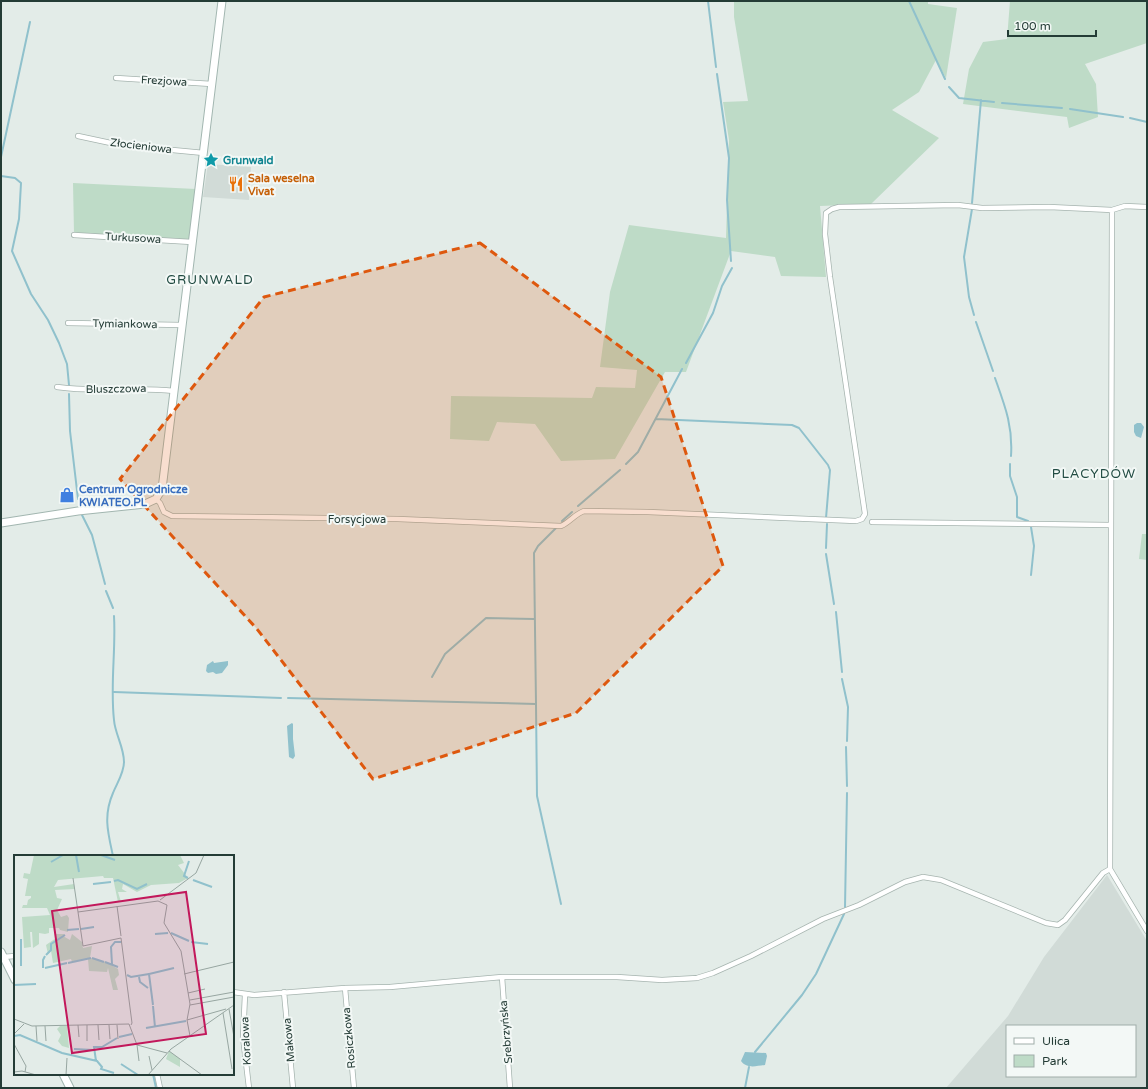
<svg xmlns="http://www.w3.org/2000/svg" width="1148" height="1089" viewBox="0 0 1148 1089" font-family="'Varela Round',sans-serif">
<rect width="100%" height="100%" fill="#e3ece8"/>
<path fill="#d1dbd7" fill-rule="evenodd" d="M208,164l43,3 -2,33 -46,-3z
M1107,875l40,66v147h-201l62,-72 36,-59zM1007,1026h128v50h-128z"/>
<path fill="#bedbc7" d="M734,1h194v3l29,4 -11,70 -10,-18 -17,32 -27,18 47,28 -68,66 -51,2 6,71 -45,-1 -6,-19 -44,-6 -45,121h-21l-50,87 -54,2 -26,-37 -38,-2 -8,19 -39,-2 1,-43 141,2 4,-11 39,1 2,-18 -37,-3 10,-75 19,-67 97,13 3,-98 -6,-38 25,-1 -14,-84z
M1010,1h137v42l-62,21 11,20 2,33 -29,11 -2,-11 -104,-13 6,-35 14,-27 24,-3z
M73,183l123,6 -6,47 -2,4 -114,-7z
M1142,534h5v26l-8,-1z"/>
<path fill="#90c1cc" d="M1137,423h4l3,4 -3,11 -5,-2 -2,-4v-7z
M213,661l1,2 14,-2v4l-6,8 -6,1 -3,-2 -5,1 -2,-2 1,-6z
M292,723l1,1v15l2,17 -2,3 -4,-2 -2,-31z
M745,1052l21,1 1,3 -2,9c-9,1 -18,4 -24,-4z"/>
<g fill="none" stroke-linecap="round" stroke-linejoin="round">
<path stroke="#90c1cc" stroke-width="2" d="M708,1l8,66
M909,1l36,78
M717,74l12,84 -2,42 4,61
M949,87l10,11 35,4
M1002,103l60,5
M1070,109l53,8
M1130,118l17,4
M1,157l29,-135
M1,176l14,2 6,5 -2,36 -7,32 19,43 17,26 11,23 8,21 2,21
M972,203l9,-103
M972,209l-8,48 5,40 5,18
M976,322l17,49
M686,363l27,-50 9,-27 10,-18
M995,378c10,28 18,48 16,78
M69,394l1,37 8,68
M656,419l136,6 7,3 29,37 2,5 -4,48
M626,464l12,-12 44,-83
M1010,464v12l7,21v20l11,4
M578,506l42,-36
M82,515l10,20 13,49
M562,521l10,-9
M1031,527l3,19 -3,29
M826,548l1,-24
M826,554l8,50
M106,591l7,17
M836,612l6,60
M432,677l13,-23 41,-36 48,1
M842,679l6,28 -1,34
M114,692l167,6
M288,698l248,6 1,92 24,108
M536,704l-2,-151 4,-7 18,-18
M846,747l1,39
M113,856c-5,-23 -10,-40 0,-63 4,-10 11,-20 11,-31 0,-15 -9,-28 -10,-42 -4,-35 2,-69 0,-104
M845,907l2,-114
M755,1052l47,-57 14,-21 28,-60
M153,1074l3,14
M745,1088l4,-21"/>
<g stroke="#a6b4af" stroke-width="6">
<path id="street" d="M116,78l96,6
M78,136l42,9 84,8
M74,235l118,7
M68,323l114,2
M57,387c39,6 78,-1 117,4
M156,499l4,4 4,9 8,4 226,3 163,7c9,-4 14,-12 23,-15l64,1 208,9 6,-2 3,-5 -35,-237 -5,-43 1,-21 6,-4 7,-2 119,-2 24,3 67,-1 63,3 13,-4 22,1
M872,522l238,3
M1110,869l2,-659
M1110,869l37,62
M3,957l12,-1
M502,977l8,111
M345,988l9,100
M233,992l21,3 91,-7 45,-1 112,-10h115l45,3 35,-2 16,-5 38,-17 72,-37 36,-14 46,-23 18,-5 18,3 105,43 12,2 7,-5 38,-47 7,-4
M284,992l9,96
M245,995l-2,42 6,51
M157,1074l3,14"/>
</g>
<g stroke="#a2b6b0" stroke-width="9">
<path id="secondary" d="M1,523l77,-12 67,-7 11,-5 6,-10 60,-488
M1,952l14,28
M63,1074l7,14"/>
</g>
<use href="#street" stroke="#fff" stroke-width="4.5"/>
<use href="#secondary" stroke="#fff" stroke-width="7"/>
</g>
<path fill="#de580e" fill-opacity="0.2" stroke="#de580e" stroke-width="3" stroke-dasharray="8 5" stroke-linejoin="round" d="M480,243l181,134 62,189 -147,147 -203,66 -116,-150 -137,-150 144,-182z"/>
<defs>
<g id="sight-bare" transform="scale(1.2)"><path d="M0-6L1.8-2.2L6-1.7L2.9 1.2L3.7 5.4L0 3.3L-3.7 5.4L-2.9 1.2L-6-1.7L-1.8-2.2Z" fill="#0f9aa8" stroke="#f3f8f6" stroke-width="2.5" paint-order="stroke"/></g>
<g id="restaurant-bare" transform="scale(1.2)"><path d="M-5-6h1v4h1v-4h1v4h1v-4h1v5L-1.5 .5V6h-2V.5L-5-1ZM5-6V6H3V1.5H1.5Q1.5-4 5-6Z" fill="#e8710a" stroke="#f3f8f6" stroke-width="2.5" paint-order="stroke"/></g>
<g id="shop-bare" transform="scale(1.2)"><path d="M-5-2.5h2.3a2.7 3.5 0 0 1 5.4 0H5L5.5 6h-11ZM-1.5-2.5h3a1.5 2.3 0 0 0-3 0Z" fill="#3f7fe0" stroke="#f3f8f6" stroke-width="2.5" paint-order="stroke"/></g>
</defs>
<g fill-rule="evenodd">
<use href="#sight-bare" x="211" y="160"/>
<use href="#restaurant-bare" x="236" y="184"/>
<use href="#shop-bare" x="67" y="495"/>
</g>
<g text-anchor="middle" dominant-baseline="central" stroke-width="4" stroke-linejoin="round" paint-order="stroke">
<g font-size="11" fill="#243c36" stroke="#f3f8f6">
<text transform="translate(164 81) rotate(3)">Frezjowa</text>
<text transform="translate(141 146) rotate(7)">Złocieniowa</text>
<text transform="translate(133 238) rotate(3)">Turkusowa</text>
<text transform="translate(125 324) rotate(1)">Tymiankowa</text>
<text transform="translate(116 389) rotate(-1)">Bluszczowa</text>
<text x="357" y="519">Forsycjowa</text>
<text transform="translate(506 1032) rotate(-95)">Srebrzyńska</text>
<text transform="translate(349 1038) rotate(-95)">Rosiczkowa</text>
<text transform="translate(289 1040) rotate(-95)">Makowa</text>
<text transform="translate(246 1041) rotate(-93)">Koralowa</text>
</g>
<g font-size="11" font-weight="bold" fill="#0d838f" stroke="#f3f8f6" text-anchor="start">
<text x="223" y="160">Grunwald</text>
</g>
<g font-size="11" font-weight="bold" fill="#c56008" stroke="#f3f8f6" text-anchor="start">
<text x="248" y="178">Sala weselna<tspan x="248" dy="13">Vivat</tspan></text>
</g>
<g font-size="11" font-weight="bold" fill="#366cbe" stroke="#f3f8f6" text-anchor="start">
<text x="79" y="489">Centrum Ogrodnicze<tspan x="79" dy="13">KWIATEO.PL</tspan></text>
</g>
<g font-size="13" letter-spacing="1" fill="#224c43" stroke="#f3f8f6">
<text x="210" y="280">GRUNWALD</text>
<text x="1094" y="474">PLACYDÓW</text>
</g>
</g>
<g transform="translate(14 855)">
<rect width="220" height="220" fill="#e3ece8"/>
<path d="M20,0h146l4,8 -6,2 10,13 -9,5 -28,2 -14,7 -14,-8 -1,5 5,3h-9l3,10h-3l-5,-24h-9l-1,-2 -45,4 -4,7 20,-3 1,5 -20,1 2,8 5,1 -5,11 4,7 6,-2 2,3 -1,14 -8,-2 -1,-2h-10v5l-4,1 -6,-1v11l-6,4 -1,-16h-2l1,15 -7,1 -2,-31 28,-2 -3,-7h-25l1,-3h4l1,-5 3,-2v-2h-6l3,-17 -5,-1 1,-5 6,1zM42,79h9l-2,2 7,4 2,-6 10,8 1,6 9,-2 -2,12 16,4 12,7 1,6 -4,4 3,11h-5l-5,-22 -1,4 -18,-1 -1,-12 -16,3 -1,-3 -18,4 -2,-12 -3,3 -2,-9 10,-7zM46,171h7l2,22 -7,-2 -4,-5 3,-6 -4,-6zM155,196l11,8v8l-14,-8z" fill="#bedbc7"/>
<path fill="none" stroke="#90c1cc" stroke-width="2" d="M62,0l3,17M87,0l14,5M37,7l12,-7M174,23l-4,-2 5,-15M179,25l19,7M100,26l4,-1 19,9 10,-5M79,29l18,-2M67,74l13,-2M53,75l12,-1M157,78l18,8M141,79l13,-1M177,87l17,2M32,100l5,-5v-6l14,-9M78,103l12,4M91,107l13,5M54,108l23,-5M98,109l-1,-17 4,-5h6M7,111v-27M29,113v-8l2,-4M31,113l22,-5M113,120l4,2 18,-3M125,122l1,5 8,6M0,130l22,-1M139,150l-4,-31 25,-6M139,151l2,21M132,173l40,-7M0,181l6,-1 42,18 35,8 5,6 -1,2 13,4M105,182l13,-3M60,194l19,1M82,206l-2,-14h8l15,-9M107,209l17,11"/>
<path fill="none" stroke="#97a6a1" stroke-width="1" d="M59,23l10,68 38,-8 11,85 -1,2M146,45l36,-27 8,-18M103,51l4,30M64,57l80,-11 9,4 -3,18 17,28 9,53 -3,16 3,16M170,119l50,-12M174,138l17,-4M176,145l44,-8M176,150l44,-8M215,154l5,28M209,158l9,56M0,164l18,7 97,-2 8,21 30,8M173,165l39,-11M64,170l1,12M73,170v16M84,170l1,15M95,170l1,14M103,170l1,14M22,171l1,15M31,171l1,15M0,179l10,-10M0,189l12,22 -1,6M123,190l2,16M155,196l33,24M135,201l3,14M0,217l8,-1 14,4M52,220l1,-17M134,220l23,-26 63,-44"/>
<path fill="#c2185b" fill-opacity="0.15" stroke="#c2185b" stroke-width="2" d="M172,37l20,142 -134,19 -20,-142z"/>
<rect width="220" height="220" fill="none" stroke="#243c36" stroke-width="2"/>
</g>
<rect width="1148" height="1089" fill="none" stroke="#243c36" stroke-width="4"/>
<rect x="1006" y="1025" width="130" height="52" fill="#f3f8f6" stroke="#a0ada9"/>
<rect x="1014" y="1038" width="20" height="6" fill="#ffffff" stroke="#a0ada9"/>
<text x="1042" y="1045" font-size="12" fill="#243c36">Ulica</text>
<rect x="1014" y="1055" width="20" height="12" fill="#bedbc7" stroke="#a0ada9"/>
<text x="1042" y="1065" font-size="12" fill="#243c36">Park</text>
<path d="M1008 30v6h88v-6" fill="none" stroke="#243c36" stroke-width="2"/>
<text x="1014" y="30" font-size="12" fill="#243c36" stroke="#f3f8f6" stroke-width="3" paint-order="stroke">100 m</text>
</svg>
